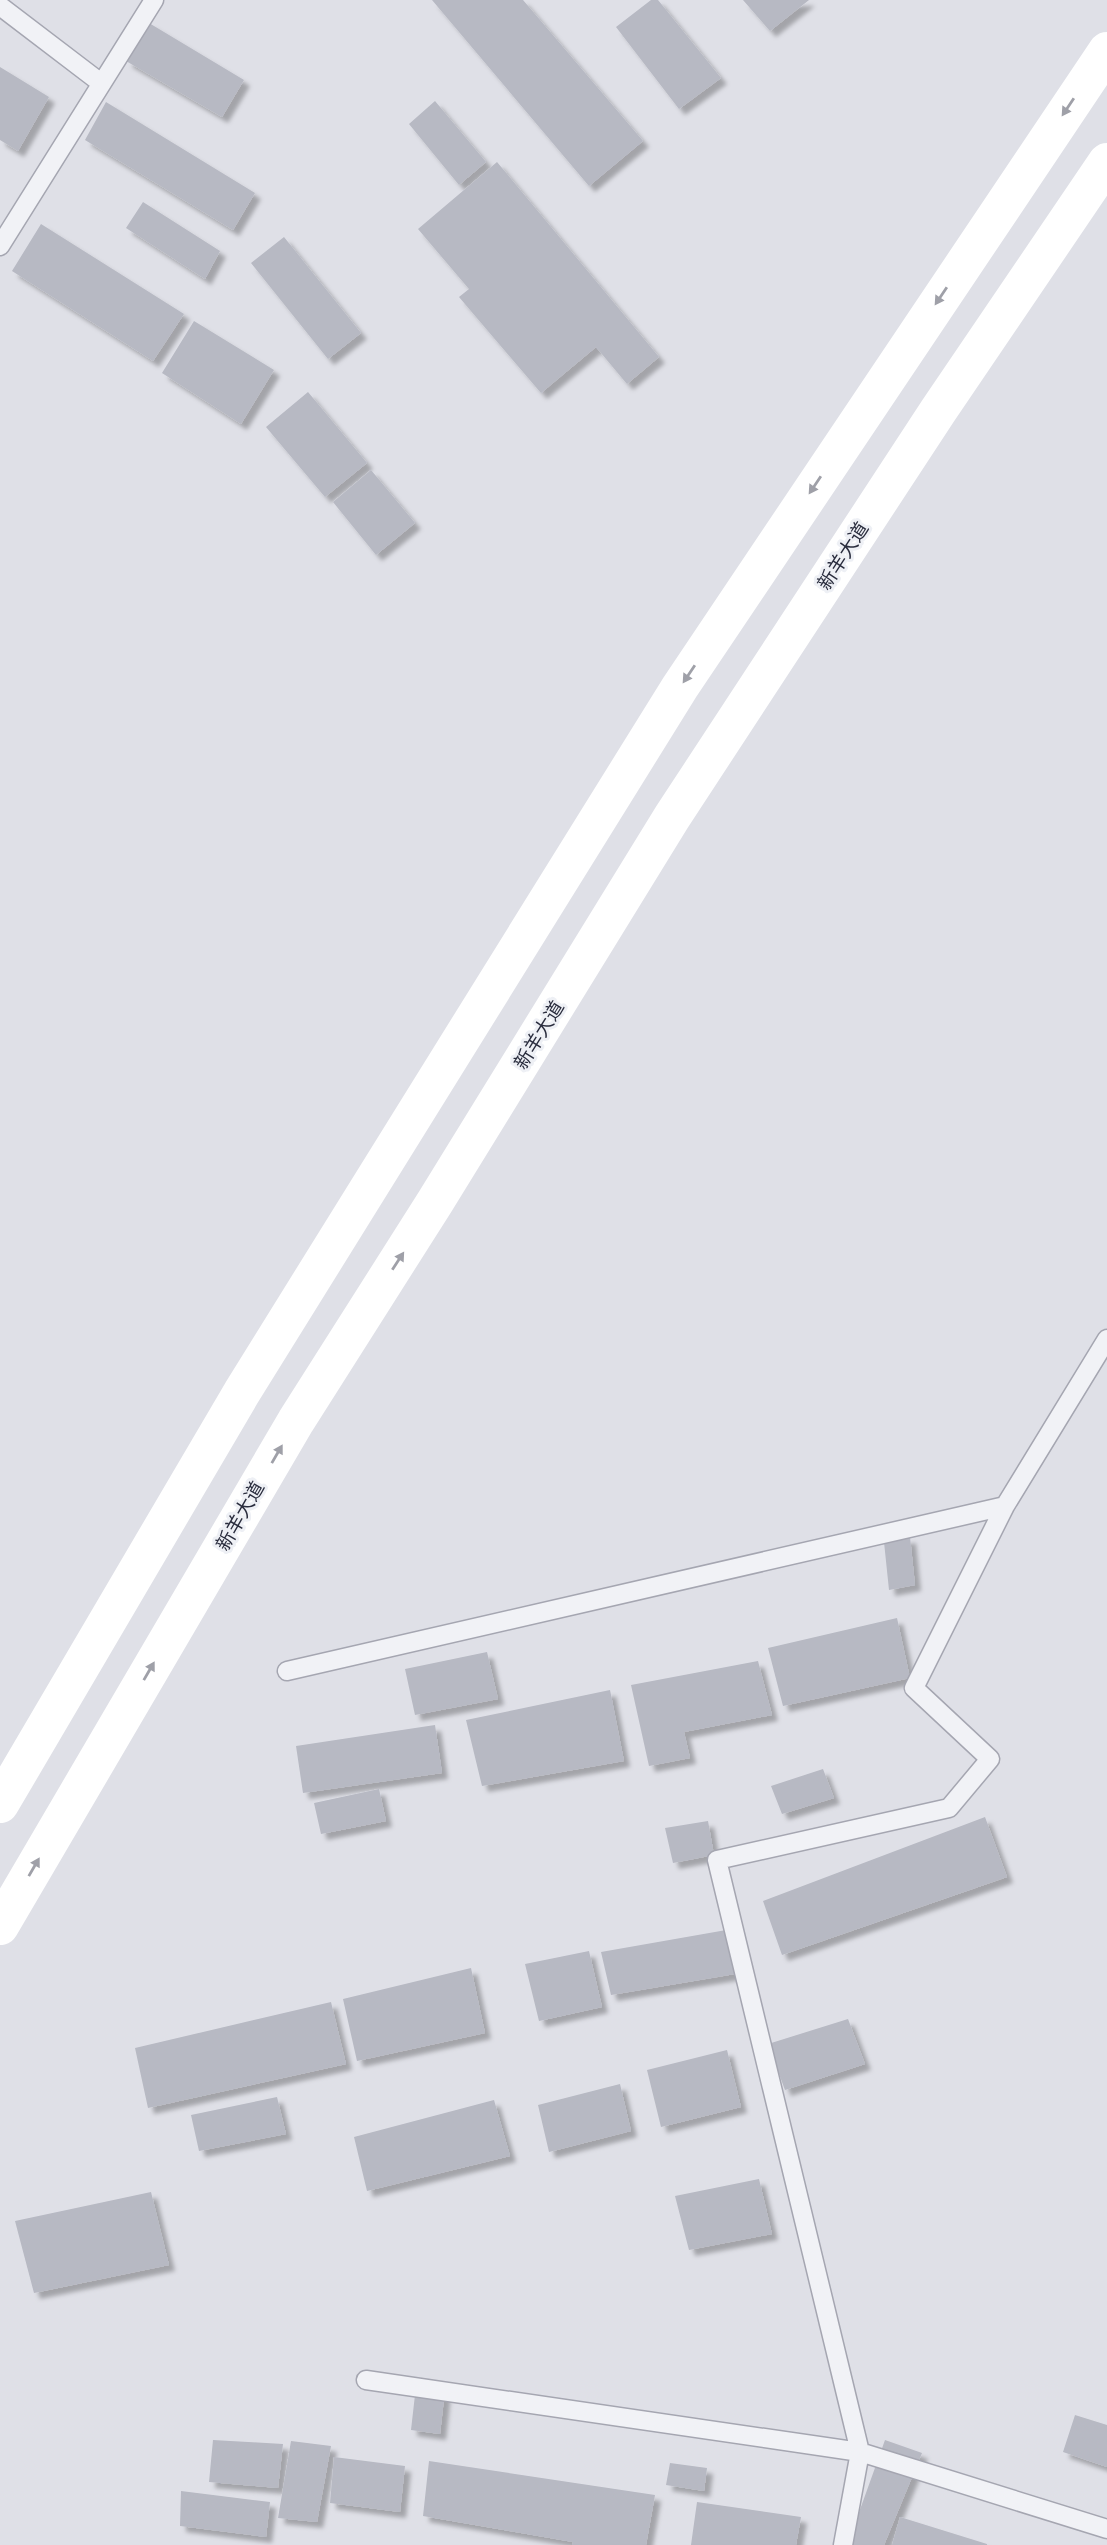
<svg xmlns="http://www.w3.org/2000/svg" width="1107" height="2545" viewBox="0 0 1107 2545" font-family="Jost,'Noto Sans SC',sans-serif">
<defs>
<filter id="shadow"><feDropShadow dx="6" dy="6" stdDeviation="2" flood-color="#0004"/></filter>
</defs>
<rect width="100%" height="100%" fill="#dfe0e7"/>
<path fill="#b7b9c3" filter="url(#shadow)" d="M432,0h91l120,141 -54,45z
M651,0h7l63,78 -42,31 -63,-82z
M743,0h66l-39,31z
M149,23l95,57 -22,37 -96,-56z
M0,67l49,30 -31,54 -18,-11z
M435,101l51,61 -27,23 -50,-61z
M106,102l149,91 -22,37 -148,-90z
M497,162l162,195 -32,27 -31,-37 -55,46 -82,-96 10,-8 -51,-60z
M143,202l77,49 -15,28 -79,-51z
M41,224l143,90 -31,47 -141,-90z
M284,237l77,96 -33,26 -77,-96z
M194,321l80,49 -33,54 -79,-51z
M308,392l59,71 -42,34 -59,-70z
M371,470l44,53 -39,32 -43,-53z
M910,1537l5,48 -26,5 -5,-48z
M897,1618l13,60 -127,28 -15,-58z
M487,1652l11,47 -83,16 -10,-46z
M758,1661l14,54 -88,17 6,26 -41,8 -18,-81z
M610,1690l14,71 -142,25 -16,-66z
M435,1725l7,48 -139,20 -7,-47z
M823,1769l11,29 -52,16 -11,-28z
M379,1789l7,32 -65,13 -7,-31z
M985,1817l22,60 -225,78 -19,-54z
M708,1821l6,34 -41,8 -8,-35z
M732,1929l9,44 -130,22 -10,-43z
M589,1951l13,56 -63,14 -14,-57z
M471,1968l14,65 -128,28 -14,-62z
M331,2002l15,62 -198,44 -13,-60z
M848,2019l17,45 -80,26 -17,-46z
M727,2050l14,57 -80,20 -14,-57z
M620,2084l11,47 -82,21 -11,-47z
M277,2097l9,37 -87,17 -8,-36z
M494,2100l16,56 -143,35 -13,-54z
M759,2179l13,55 -83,16 -14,-54z
M151,2192l18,73 -135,28 -19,-72z
M416,2386l29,4 -5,44 -29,-4z
M1075,2415l32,10v42l-44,-15z
M213,2440l70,4 -5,44 -69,-6z
M885,2440l37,13 -38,92h-31l-5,-2z
M291,2441l40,5 -14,76 -39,-4z
M334,2457l71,9 -5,46 -70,-9z
M429,2461l226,34 -9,50h-74l1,-3 -150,-26z
M670,2463l37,5 -3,23 -38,-6z
M181,2491l89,11 -4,35 -86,-11z
M697,2502l104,15 -5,28h-105z
M900,2517l87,27v1h-95z"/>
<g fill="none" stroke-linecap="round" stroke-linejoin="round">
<g stroke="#a5a6b1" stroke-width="21">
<path id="lane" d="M0,6l101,77
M0,246l154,-246
M287,1671l718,-165 102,-167
M366,2380l494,72 247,77
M843,2545l17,-93 -143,-592 232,-52 41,-49 -76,-71 91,-182"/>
</g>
<use href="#lane" stroke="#f1f2f6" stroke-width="18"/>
<path stroke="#fff" stroke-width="38" d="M0,1804l242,-412 438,-705 427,-636
M0,1926l296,-505 139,-219 237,-385 266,-406 169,-249"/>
</g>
<defs><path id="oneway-solid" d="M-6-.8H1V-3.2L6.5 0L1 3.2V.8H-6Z" transform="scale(1.75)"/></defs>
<g fill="#9fa0a8">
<use href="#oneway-solid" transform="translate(1068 107) rotate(124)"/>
<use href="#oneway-solid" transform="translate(941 296) rotate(124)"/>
<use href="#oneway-solid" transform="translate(815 485) rotate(124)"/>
<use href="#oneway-solid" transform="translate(689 674) rotate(124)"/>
<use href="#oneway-solid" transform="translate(398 1261) rotate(-57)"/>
<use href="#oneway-solid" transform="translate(277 1454) rotate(-60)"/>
<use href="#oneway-solid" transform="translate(149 1671) rotate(-60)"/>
<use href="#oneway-solid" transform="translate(34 1867) rotate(-60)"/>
</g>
<g text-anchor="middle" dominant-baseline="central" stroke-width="6" stroke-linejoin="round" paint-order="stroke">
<g font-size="19" fill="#292c3d" stroke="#eef0f5">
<text transform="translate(843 556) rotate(-57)">新羊大道</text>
<text transform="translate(539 1035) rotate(-58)">新羊大道</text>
<text transform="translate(240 1516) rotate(-60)">新羊大道</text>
</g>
</g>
</svg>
